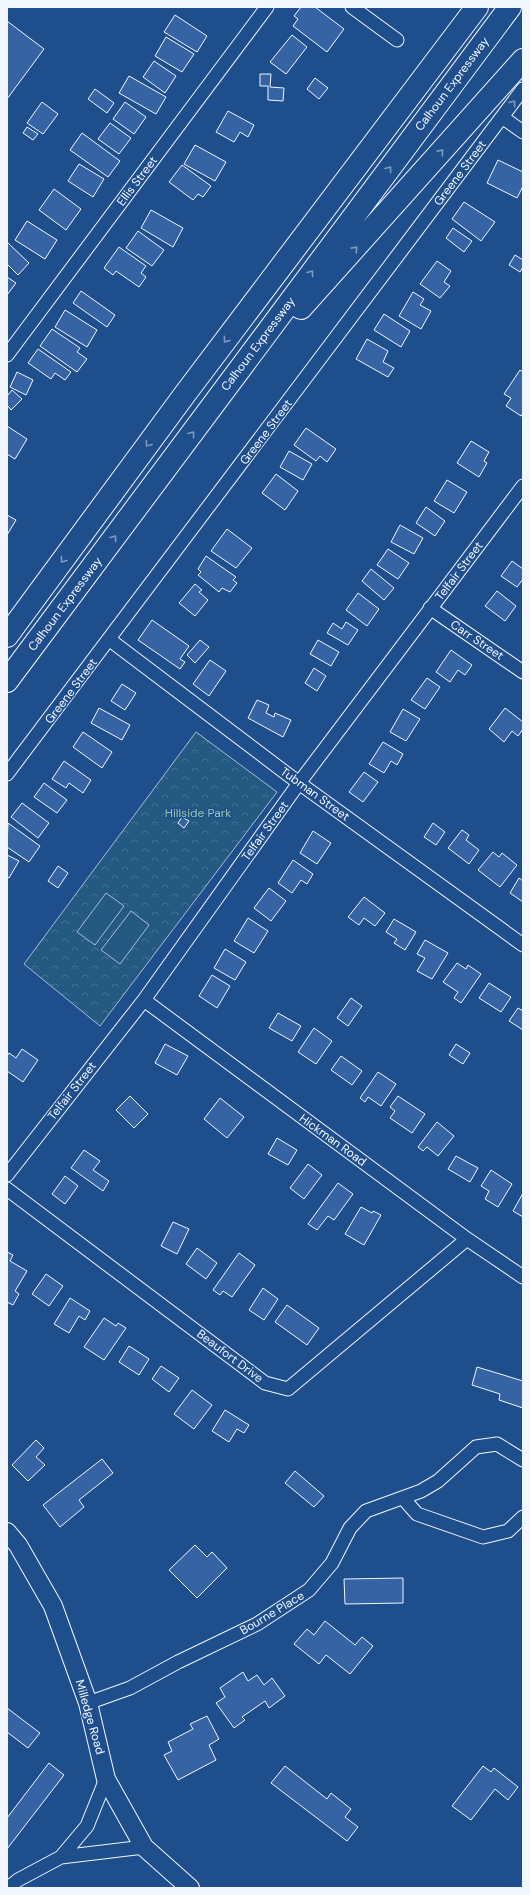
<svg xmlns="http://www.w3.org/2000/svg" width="530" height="1895" viewBox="0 0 530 1895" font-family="'DM Sans',sans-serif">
<defs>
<pattern id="park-crowns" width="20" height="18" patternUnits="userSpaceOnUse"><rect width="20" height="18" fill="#245a82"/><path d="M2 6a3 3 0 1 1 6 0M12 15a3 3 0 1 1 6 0" fill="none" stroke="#447295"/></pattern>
</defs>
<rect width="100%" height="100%" fill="#1f4e8c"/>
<path fill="url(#park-crowns)" stroke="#a8bbd7" d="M196,732l81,60 -177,234 -76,-62z"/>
<path fill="#245a82" stroke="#a8bbd7" d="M106,893l18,13 -29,39 -18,-13z
M131,911l18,14 -29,39 -19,-14z"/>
<path fill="#3563a3" stroke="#f2f6ff" d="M301,7h14l29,22 -17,23 -34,-26 5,-7 -4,-3z
M175,15l32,21 -10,16 -33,-20z
M7,21l37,28 -37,50z
M292,35l15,12 -21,27 -16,-12z
M166,37l28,17 -12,18 -27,-16z
M154,61l22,15 -11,17 -22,-16z
M260,74h11l-1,13 14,1 -1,13 -15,-1v-14h-8z
M129,76l37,21 -10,17 -37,-21z
M315,78l13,10 -9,11 -12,-10z
M95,89l19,14 -7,10 -19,-14z
M42,102l16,12 -15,20 -16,-11z
M125,102l21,15 -12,17 -21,-15z
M228,111l26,14 -6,12 -8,-5 -6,10 -18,-10z
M110,123l21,15 -12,16 -21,-15z
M27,127l11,7 -5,6 -10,-7z
M82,133l38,28 -12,16 -38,-27z
M195,145l31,17 -11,19 -31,-17z
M498,160l25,12v14l-6,12 -30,-15z
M79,164l25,15 -11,18 -25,-16z
M182,165l29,21 -8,11 -5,-3 -5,6 -24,-18z
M54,189l27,20 -15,21 -27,-20z
M464,202l31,20 -14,19 -29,-22z
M151,210l32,18 -10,19 -32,-19z
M27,221l30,19 -12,19 -30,-19z
M453,228l19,13 -8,11 -18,-14z
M138,231l26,19 -12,16 -26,-18z
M7,242l22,21 -11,12 -11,-11z
M119,247l27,19 -5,7 5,4 -7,10 -23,-16 -3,4 -9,-7z
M515,255l8,5v7l-3,5 -11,-7z
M437,261l14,10 -7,11 6,4 -10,12 -20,-14z
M7,277l9,6 -9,12z
M81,291l34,24 -8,12 -34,-24z
M413,292l11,7 -4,6 11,6 -10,18 -22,-13z
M65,310l32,20 -10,17 -32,-20z
M384,314l26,17 -9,16 -27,-17z
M52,329l28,19 -3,4 10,7 -10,13 -37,-26z
M367,339l21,12 -5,11 11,6 -6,9 -32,-18z
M38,349l33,23 -6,8 -10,-7 -4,6 -23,-16z
M520,370l3,2v41l-2,3 -15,-10 5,-8 -7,-4z
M17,372l16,8 -7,15 -16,-8z
M12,390l10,9 -11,11 -4,-5v-9z
M7,426l20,13 -12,20 -8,-5z
M306,428l30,21 -9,13 -7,-6 -4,5 -22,-16z
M471,441l18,11 -5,9 3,2 -8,14 -22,-14z
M289,451l23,13 -9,16 -23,-13z
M276,474l22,17 -13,19 -23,-17z
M447,480l20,12 -13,21 -20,-12z
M426,507l19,14 -10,15 -19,-13z
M7,515l9,5 -9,15z
M400,525l23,13 -9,16 -23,-12z
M227,529l25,19 -16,20 -25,-17z
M388,549l21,14 -11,16 -21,-14z
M206,556l30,21 -3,3 4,3 -7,9 -8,-4 -3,4 -21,-17 3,-3 -3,-3z
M512,561l11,8v10l-6,8 -16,-11z
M371,569l23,19 -10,12 -22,-19z
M195,584l7,6 -3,2 9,8 -13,16 -16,-13z
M497,591l19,15 -11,15 -20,-15z
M358,593l21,16 -12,17 -21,-16z
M152,620l37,26 -9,13 5,3 -5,7 -42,-29z
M346,622l12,8 -10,15 -21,-12 6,-10 9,6z
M200,640l9,7 -14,16 -8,-8z
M318,640l21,12 -8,14 -21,-12z
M451,650l21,15 -7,10 -7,-5 -8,12 -14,-10z
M210,660l16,11 -17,25 -16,-12z
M314,668l12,8 -9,15 -12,-8z
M427,678l13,9 -15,22 -14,-9z
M122,684l14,9 -11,17 -14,-9z
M257,700l12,5 -3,8 8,4 1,-4 16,7 -8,17 -35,-19z
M99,708l31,17 -8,15 -31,-17z
M505,708l18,14v7l-5,7 -6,-5 -8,11 -15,-13z
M403,709l17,10 -14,22 -16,-9z
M83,732l29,20 -10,16 -29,-21z
M383,742l20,12 -6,11 -6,-4 -7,12 -15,-9z
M64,761l27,19 -8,13 -14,-10 -3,5 -14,-9z
M364,772l14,10 -15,20 -14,-10z
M44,783l23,17 -10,13 -23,-16z
M22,803l27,20 -11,15 -27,-21z
M182,817l7,4 -5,7 -6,-5z
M8,823l32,23 -11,16 -22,-15z
M433,823l12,9 -9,13 -12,-8z
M462,830l7,5 -3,5 13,10 -10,14 -21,-16z
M313,831l18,12 -14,21 -17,-11z
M493,852l6,5 3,-4 15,12 -17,22 -22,-17z
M7,855l12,6 -10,17 -2,-1z
M293,860l20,14 -6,10 -6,-4 -9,13 -14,-10z
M58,866l10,7 -10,15 -10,-7z
M519,878l4,3v21l-13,-9z
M269,888l17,13 -15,20 -17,-13z
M364,897l21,16 -10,13 -11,-8 -5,7 -11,-8z
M248,918l20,13 -14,22 -20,-12z
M394,919l22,13 -11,18 -11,-7 3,-4 -11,-7z
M425,940l23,13 -16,26 -15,-8 8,-13 -8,-4z
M225,949l21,13 -11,18 -21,-12z
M457,963l9,6 2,-4 13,9 -20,29 -7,-5 4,-6 -15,-10z
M212,975l18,11 -13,22 -18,-12z
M489,983l22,14 -10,15 -22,-14z
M351,998l11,8 -14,20 -11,-8z
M518,1008l5,3v19l-14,-9z
M278,1013l23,13 -9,15 -23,-13z
M314,1028l18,13 -16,23 -18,-12z
M165,1044l23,12 -11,19 -22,-12z
M456,1044l14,9 -7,11 -14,-9z
M22,1049l16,11 -15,22 -16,-11v-15l2,-3 7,5z
M341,1056l21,15 -10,14 -21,-15z
M378,1072l18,12 -15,22 -13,-9 -3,5 -5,-4z
M130,1096l18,18 -14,14 -18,-18z
M398,1096l27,18 -13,19 -22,-15 5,-7 -5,-4z
M220,1098l24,19 -17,21 -23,-19z
M437,1122l17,14 -16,20 -11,-9 -4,4 -5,-4z
M277,1138l20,12 -9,15 -20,-11z
M84,1150l16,11 -7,9 16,11 -6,10 -32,-23z
M456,1156l22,12 -8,14 -22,-13z
M308,1164l14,11 -18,24 -14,-11z
M491,1170l21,14 -14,23 -13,-8 4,-8 -8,-5z
M65,1176l13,10 -13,18 -13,-10z
M338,1183l15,11 -19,26 -6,-4 -11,14 -9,-6z
M523,1193v24l-10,-6z
M361,1207l11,6 1,-2 8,4 -17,30 -19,-11z
M173,1222l16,7 -12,25 -16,-8z
M197,1248l20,15 -11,16 -20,-15z
M7,1252l6,3 -3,6 17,10 -12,20 4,3 -6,11 -6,-3z
M239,1253l16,12 -23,32 -9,-6 -3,4 -7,-5z
M46,1274l17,12 -14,20 -17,-12z
M263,1288l15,11 -14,21 -15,-10z
M70,1298l20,13 -5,9 -6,-4 -10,17 -15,-9z
M287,1305l32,23 -12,17 -32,-23z
M104,1318l12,8 2,-3 8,5 -22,32 -20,-13z
M129,1346l20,13 -10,16 -20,-13z
M161,1366l18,12 -10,14 -17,-13z
M477,1367l46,14v27l-24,-8 1,-6 -28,-9z
M192,1390l20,15 -18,24 -20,-15z
M225,1410l24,15 -5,8 -7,-4 -8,13 -17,-11z
M36,1440l8,8 -8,9 9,8 -17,16 -16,-16z
M102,1459l11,14 -34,27 5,7 -24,20 -17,-22z
M295,1471l29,25 -10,11 -29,-24z
M195,1545l12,12 5,-5 15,16 -30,30 -28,-28z
M403,1578v25l-58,1 -1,-25z
M325,1621l30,24 7,-8 11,9 -23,28 -24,-19 -7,9 -25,-20 13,-15 7,6z
M243,1672l5,9 9,-6 7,10 8,-7 13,18 -16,12 -4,-7 -23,16 3,3 -11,8 -18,-25 9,-6 -5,-9z
M7,1708l33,25 -12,15 -21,-16z
M207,1716l12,23 -10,6 7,15 -38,20 -14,-25 8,-4 -4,-9 25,-13 -3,-5z
M49,1763l15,12 -57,74v-31z
M285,1766l42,33 4,-6 20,16 -6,8 13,10 -11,14 -76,-58z
M483,1766l8,6 3,-4 24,19 -10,13 -13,-11 -24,31 -19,-14z"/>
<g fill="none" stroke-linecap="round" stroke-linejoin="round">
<g stroke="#f2f6ff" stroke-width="15">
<path id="street" d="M352,7l45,33
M502,117l21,15
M7,355l260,-348
M430,608l93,64
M110,640l189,143 224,162
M7,774l516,-685
M144,1000l323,239 56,38
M7,1175l137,-175 155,-217 224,-297
M7,1189l258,194 23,6 179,-150
M403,1498l14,16 66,23 25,-6 15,-14
M88,1703l42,-15 48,-26 79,-38 52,-34 23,-27 18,-35 16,-17 55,-20 17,-10 38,-34 21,-3 26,16
M61,1857l26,-31 19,-47
M8,1888l10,-8 43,-23 83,-10"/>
</g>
<g stroke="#f2f6ff" stroke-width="20">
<path id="secondary" d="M7,1532l11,13 35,61 35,97 18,76 38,68 46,41"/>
</g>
<g stroke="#f2f6ff" stroke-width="24">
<path id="highway" d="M301,308l222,-248
M7,636l178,-242 292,-387
M7,681l503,-674"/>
</g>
<use href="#street" stroke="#1f4e8c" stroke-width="13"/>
<use href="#secondary" stroke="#1f4e8c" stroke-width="18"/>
<use href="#highway" stroke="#1f4e8c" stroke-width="22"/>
</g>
<defs><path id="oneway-chevron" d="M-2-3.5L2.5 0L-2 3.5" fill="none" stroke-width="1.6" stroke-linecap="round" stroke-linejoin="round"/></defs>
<g stroke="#7e9ac0">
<use href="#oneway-chevron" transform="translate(513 103) rotate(-53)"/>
<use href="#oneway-chevron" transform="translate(441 152) rotate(-48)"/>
<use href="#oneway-chevron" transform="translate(389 169) rotate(-53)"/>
<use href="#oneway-chevron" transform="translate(355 249) rotate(-48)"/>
<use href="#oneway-chevron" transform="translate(311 273) rotate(-53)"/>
<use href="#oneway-chevron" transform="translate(226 340) rotate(127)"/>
<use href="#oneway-chevron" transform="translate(192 434) rotate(-53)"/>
<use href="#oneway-chevron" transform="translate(148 444) rotate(126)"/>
<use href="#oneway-chevron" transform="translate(114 538) rotate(-53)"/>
<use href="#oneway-chevron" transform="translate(63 560) rotate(126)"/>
</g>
<g text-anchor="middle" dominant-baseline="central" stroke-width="3" stroke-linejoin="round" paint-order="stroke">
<g font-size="12" fill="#f2f6ff" stroke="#1f4e8c">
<text transform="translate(452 84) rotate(-53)">Calhoun Expressway</text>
<text transform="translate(460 173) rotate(-53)">Greene Street</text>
<text transform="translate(137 181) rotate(-53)">Ellis Street</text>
<text transform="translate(258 344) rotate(-53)">Calhoun Expressway</text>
<text transform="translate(266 432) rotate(-53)">Greene Street</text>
<text transform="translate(459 571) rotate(-53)">Telfair Street</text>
<text transform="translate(65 604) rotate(-53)">Calhoun Expressway</text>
<text transform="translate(477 640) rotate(34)">Carr Street</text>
<text transform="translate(71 691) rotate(-53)">Greene Street</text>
<text transform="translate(315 794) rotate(36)">Tubman Street</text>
<text transform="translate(265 831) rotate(-54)">Telfair Street</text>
<text transform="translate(72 1091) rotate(-52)">Telfair Street</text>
<text transform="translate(333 1140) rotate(36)">Hickman Road</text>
<text transform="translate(230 1356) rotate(37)">Beaufort Drive</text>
<text transform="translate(272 1613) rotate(-31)">Bourne Place</text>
<text transform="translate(90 1717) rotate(74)">Milledge Road</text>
</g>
<g font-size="12" fill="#97c8a6" stroke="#1f4e8c">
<text x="198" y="813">Hillside Park</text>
</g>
</g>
<rect width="530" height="1895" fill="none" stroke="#f2f6ff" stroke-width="16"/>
</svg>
